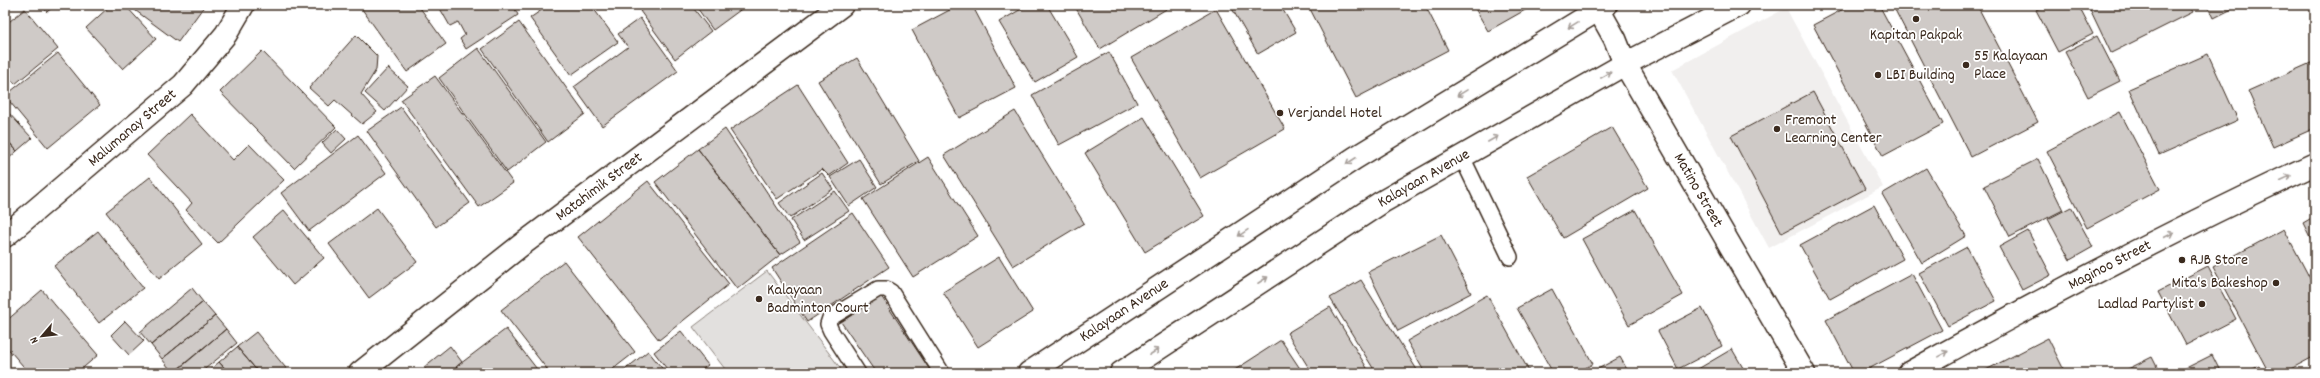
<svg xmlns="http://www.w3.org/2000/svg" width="2320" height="378" viewBox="0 0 2320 378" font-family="Dekko,sans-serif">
<rect width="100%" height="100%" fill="#fff"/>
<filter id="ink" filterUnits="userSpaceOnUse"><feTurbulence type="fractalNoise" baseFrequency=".025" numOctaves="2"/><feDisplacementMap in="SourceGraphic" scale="8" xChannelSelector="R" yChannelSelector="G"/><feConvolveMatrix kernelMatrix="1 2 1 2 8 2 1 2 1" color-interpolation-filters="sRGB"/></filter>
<g filter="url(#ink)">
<path fill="#f1efee" d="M1786,8l97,179 -114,61 -97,-178z"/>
<path fill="#e2e0de" stroke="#8e857e" d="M767,271l77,102h-116l-35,-46z"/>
<path fill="#cfcac7" stroke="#3b2a1e" d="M41,5h14l-8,7z
M111,5h14l31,34 -33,30 -37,-41z
M128,5h77l-27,37z
M359,5h59l28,39 -39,28z
M438,5h75l5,10 -52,34 -6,-10 5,-4 -7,-13 -8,4z
M549,5h42l27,37 -47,33 -41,-57z
M649,5h42l20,26 -36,28 -35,-48z
M695,5h52l-34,25z
M959,5h13l44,83 -57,30 -47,-88z
M1028,5h19l31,52 -43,25 -36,-60z
M1074,5h99l-73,44z
M1230,5h50l16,27 -38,22z
M1308,5h117l23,45 -92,48z
M1473,5h61l-46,26z
M1851,5h28l64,119 -60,32 -70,-131z
M1901,5h76l61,117 -67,35 -77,-149z
M2045,5h33l15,29 -35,18 -22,-42z
M2088,5h101l4,7 -82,41z
M2208,5h32l-26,13z
M25,9l33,40 -43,35 -10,-12v-47z
M1216,9l69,120 -85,49 -69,-120z
M640,18l38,53 -76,55 -28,-39 54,-40 -10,-13z
M519,22l66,92 -37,28 -66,-93z
M356,35l21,21 -1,14 -15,24 16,18 -15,12 -27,-24 -6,6 -20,-18z
M2097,36l23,45 -32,16 -23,-45z
M478,48l68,94 -39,30 -68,-94z
M262,51l74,76 -42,41 -74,-76z
M1109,52l28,51 -78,42 -27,-50z
M58,53l42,52 -52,43 -43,-52z
M2208,54l30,66 -79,35 -30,-66z
M857,58l62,103 -38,23 -63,-103z
M2313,62l2,66 -42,19 -25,-56z
M388,68l20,18 -23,25 -20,-18z
M435,76l78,107 -34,24 -78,-107z
M798,85l50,78 -19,13 -7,-7 -45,30 -47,-69z
M1813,92l52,97 -83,44 -51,-97z
M401,107l69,96 -34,24 -69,-96z
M5,109l27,29 -15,13 -12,-13z
M1015,111l69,112 -71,43 -69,-111z
M2120,112l40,77 -73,39 -40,-77z
M190,114l43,46 16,-16 35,36 -66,63 -32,-33 6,-7 -45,-48z
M1144,117l60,99 -59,36 -60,-99z
M1612,127l36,61 -85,50 -36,-62z
M337,129l9,10 -15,14 -9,-10z
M725,129l75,113 -20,13 -82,-106z
M358,135l28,38 -77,58 -28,-38z
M5,138l12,13 -12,11z
M698,149l82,106 -43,34 -82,-107z
M928,157l50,79 -65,41 -50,-78z
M859,159l18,28 -28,19 -19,-29z
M2038,159l25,51 -53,27 -26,-51z
M1926,168l40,68 -44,27 -40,-69z
M822,173l11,16 -43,29 -11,-15z
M150,177l52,67 -43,35 -53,-67z
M648,181l81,103 -70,56 -81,-103z
M835,191l14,20 -45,29 -13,-20z
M1874,205l29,54 -73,40 -30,-54z
M2071,207l22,40 -23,13 -22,-41z
M377,208l40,54 -48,36 -40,-54z
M284,210l40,48 -31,27 -40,-48z
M1635,210l48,85 -54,30 -47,-86z
M853,213l36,54 -82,55 -35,-54z
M2315,216v31l-12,-24z
M2284,229l31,59v68l-32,17h-14l-56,-106z
M98,231l45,57 -44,35 -45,-57z
M2028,231l23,44 -29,15 -23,-43z
M1441,235l30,58 -73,38 -30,-59z
M1967,247l29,54 -48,25 -29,-53z
M999,257l34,55 -55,35 -35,-55z
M564,261l71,91 -27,21h-58l-49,-63z
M2208,266l28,53 -50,26 -28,-53z
M1912,274l30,56 -81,43h-7l-28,-53z
M1361,280l58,93h-43l-46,-75z
M192,288l11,14 -52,43 -11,-13z
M1552,289l41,75 -18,9h-22l-36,-65z
M42,290l56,65 -21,18h-48l-24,-28v-23z
M1487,295l43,78h-105l-18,-32z
M881,296l51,77h-56l-35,-51z
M203,302l12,14 -53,43 -11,-14z
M1330,307l40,66h-58l-25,-40z
M1702,308l20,38 -44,23 -20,-38z
M215,316l11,13 -53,44 -11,-14z
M125,321l19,20 -15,14 -18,-20z
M226,329l11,14 -37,30h-26z
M506,329l34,44h-79l-5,-6z
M681,331l27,34 -10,8h-28l-16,-21z
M256,332l34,41h-31l-22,-26z
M2048,338l15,30 -10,5h-73z
M1281,340l22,33h-73z
M450,346l12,16 -6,5 5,6h-33l-4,-6z
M237,347l22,26h-30l-10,-11z
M1732,349l14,24h-45l-3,-4z
M648,351l18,22h-45z
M2212,355l9,18h-45z
M1620,357l9,16h-31l-2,-3z
M2152,357l8,16h-40z
M219,362l10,11h-23z
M2259,366l4,7h-18z"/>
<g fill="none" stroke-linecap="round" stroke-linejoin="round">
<g stroke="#3b2a1e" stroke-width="18">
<path id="lane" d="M1462,157l48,100
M858,373l-27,-42 -3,-7 2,-6 48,-29h8l5,3 51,81"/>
</g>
<g stroke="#3b2a1e" stroke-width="25">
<g id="street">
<path id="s1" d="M1625,64l179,309"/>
<path id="s2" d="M5,236l178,-151 43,-51 17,-29"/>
<path id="s3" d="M360,373l160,-127 322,-241"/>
<path id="s4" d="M1909,373c133,-74 268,-145 406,-209"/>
</g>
</g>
<g stroke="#3b2a1e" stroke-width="25">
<g id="secondary">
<path d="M1596,5l19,34 10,25"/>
<path id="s5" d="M1029,373l326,-215 251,-153"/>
<path id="s6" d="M1121,373l261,-171 243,-138 114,-59"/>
</g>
</g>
<use href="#lane" stroke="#fff" stroke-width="15"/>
<use href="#street" stroke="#fff" stroke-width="22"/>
<use href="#secondary" stroke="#fff" stroke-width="22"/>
</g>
<defs><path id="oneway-shaft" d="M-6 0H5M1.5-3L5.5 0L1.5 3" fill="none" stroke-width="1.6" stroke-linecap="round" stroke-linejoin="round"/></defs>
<g stroke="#a79f9a">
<use href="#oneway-shaft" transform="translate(1573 25) rotate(148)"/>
<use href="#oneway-shaft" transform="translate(1606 75) rotate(-30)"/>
<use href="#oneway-shaft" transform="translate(1462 93) rotate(148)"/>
<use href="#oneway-shaft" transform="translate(1493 139) rotate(-30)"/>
<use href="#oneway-shaft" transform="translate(1351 161) rotate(147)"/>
<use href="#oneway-shaft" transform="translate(2286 178) rotate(-25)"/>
<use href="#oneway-shaft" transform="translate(1243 233) rotate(146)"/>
<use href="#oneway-shaft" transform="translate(2169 235) rotate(-27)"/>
<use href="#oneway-shaft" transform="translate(1263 280) rotate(-33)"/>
<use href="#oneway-shaft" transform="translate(1154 352) rotate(-33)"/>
<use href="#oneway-shaft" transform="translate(1943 354) rotate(-29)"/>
</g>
</g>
<g fill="#3b2a1e" stroke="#fff" stroke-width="1.5">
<circle cx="1916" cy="19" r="4"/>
<circle cx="1966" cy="65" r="4"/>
<circle cx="1878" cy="75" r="4"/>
<circle cx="1280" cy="113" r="4"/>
<circle cx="1777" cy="129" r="4"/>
<circle cx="2182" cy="260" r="4"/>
<circle cx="2276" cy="283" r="4"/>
<circle cx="759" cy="299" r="4"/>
<circle cx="2202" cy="304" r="4"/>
</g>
<g text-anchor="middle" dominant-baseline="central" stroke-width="3.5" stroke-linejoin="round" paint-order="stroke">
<g font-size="16" fill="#3b2a1e" stroke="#fff" text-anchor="start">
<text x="1916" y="35" text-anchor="middle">Kapitan Pakpak</text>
<text x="1974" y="56">55 Kalayaan<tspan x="1974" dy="18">Place</tspan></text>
<text x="1886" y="75">LBI Building</text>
<text x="1288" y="113">Verjandel Hotel</text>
<text x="1785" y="120">Fremont<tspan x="1785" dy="18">Learning Center</tspan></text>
<text x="2190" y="260">RJB Store</text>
<text x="2268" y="283" text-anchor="end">Mita's Bakeshop</text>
<text x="767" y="290">Kalayaan<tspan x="767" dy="18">Badminton Court</tspan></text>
<text x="2194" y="304" text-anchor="end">Ladlad Partylist</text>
</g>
<g font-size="16" fill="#3b2a1e" stroke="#fff">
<text stroke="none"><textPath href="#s2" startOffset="167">Malumanay Street</textPath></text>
<text stroke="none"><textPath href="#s6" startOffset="360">Kalayaan Avenue</textPath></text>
<text stroke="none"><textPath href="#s3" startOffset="303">Matahimik Street</textPath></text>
<text stroke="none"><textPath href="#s1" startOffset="146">Matino Street</textPath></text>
<text stroke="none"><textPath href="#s4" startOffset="228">Maginoo Street</textPath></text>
<text stroke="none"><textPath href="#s5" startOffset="114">Kalayaan Avenue</textPath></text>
</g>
</g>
<rect width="2320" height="378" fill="none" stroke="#fff" stroke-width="20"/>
<rect x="10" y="10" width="2300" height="358" fill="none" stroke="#3b2a1e" stroke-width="1.5" filter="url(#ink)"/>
<g transform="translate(42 336) rotate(242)" stroke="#ffffff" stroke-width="3" paint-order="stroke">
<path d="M0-3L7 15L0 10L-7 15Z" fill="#3b2a1e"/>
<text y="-6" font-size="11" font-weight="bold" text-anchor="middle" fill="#3b2a1e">N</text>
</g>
</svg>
